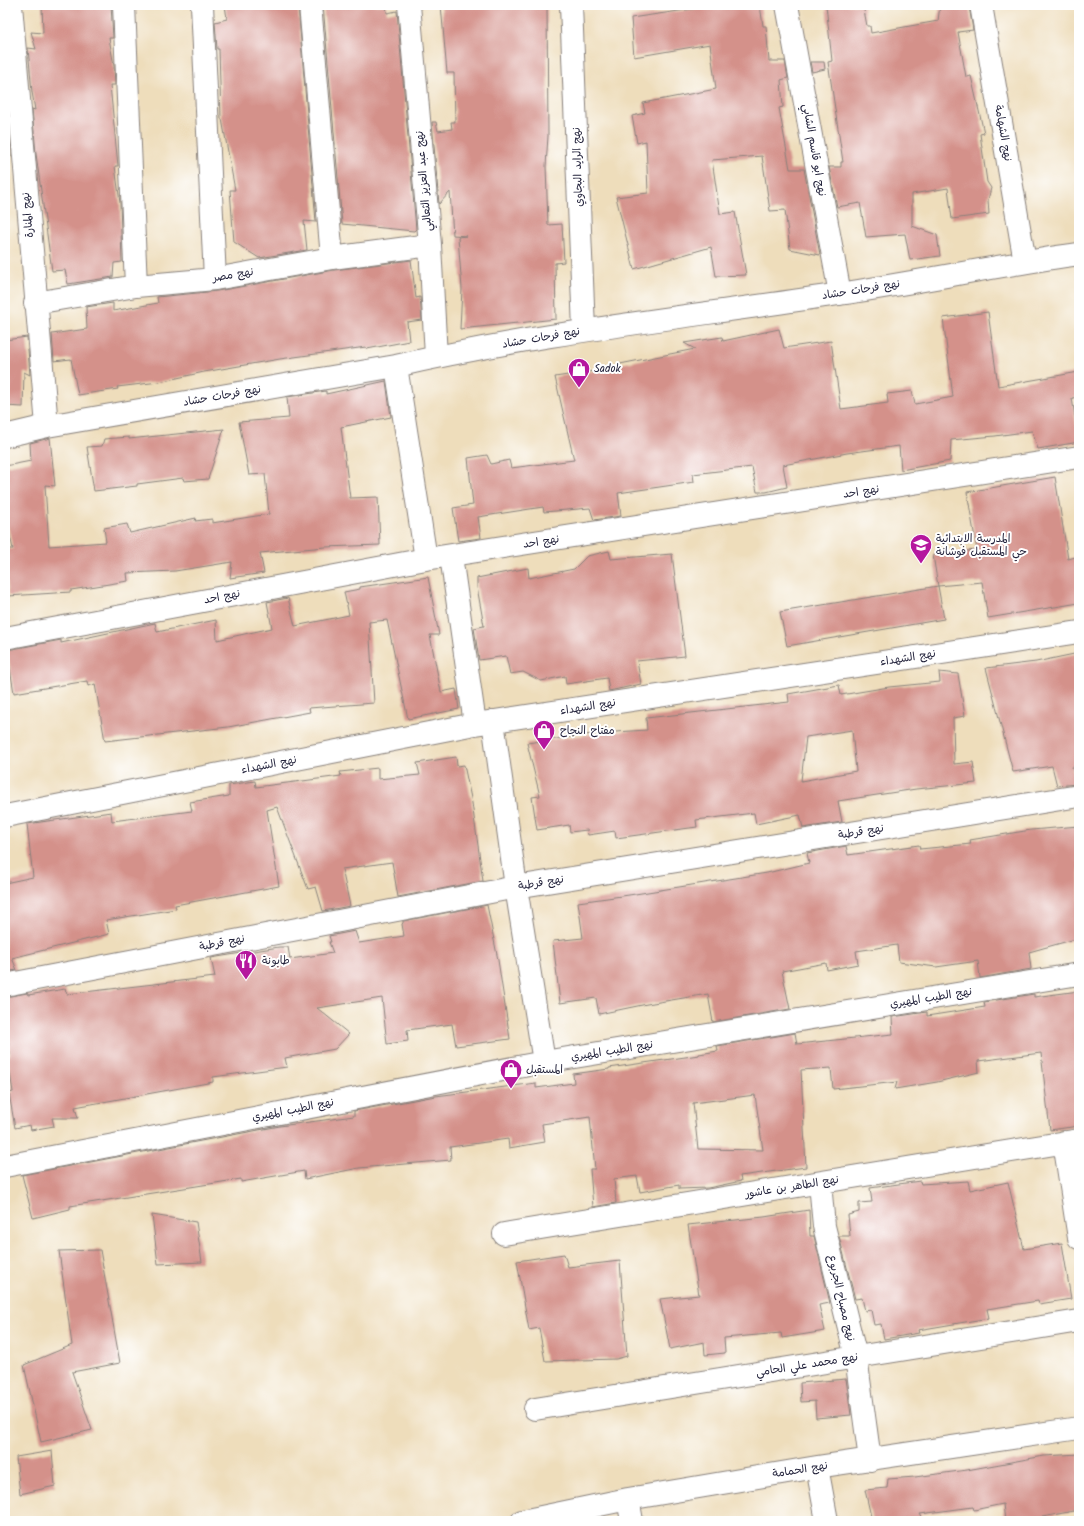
<svg xmlns="http://www.w3.org/2000/svg" width="1084" height="1526" viewBox="0 0 1084 1526" font-family="Kalam,'Playpen Sans Arabic',sans-serif">
<rect width="100%" height="100%" fill="#fff"/>
<filter id="ink" filterUnits="userSpaceOnUse"><feTurbulence type="fractalNoise" baseFrequency=".025" numOctaves="2"/><feDisplacementMap in="SourceGraphic" scale="8" xChannelSelector="R" yChannelSelector="G"/><feConvolveMatrix kernelMatrix="1 2 1 2 8 2 1 2 1" color-interpolation-filters="sRGB"/></filter>
<filter id="wash" filterUnits="userSpaceOnUse"><feTurbulence type="fractalNoise" baseFrequency=".012" numOctaves="4" result="noise"/><feDisplacementMap in="SourceGraphic" scale="16" xChannelSelector="R" yChannelSelector="G"/><feGaussianBlur stdDeviation="0.9" result="paint"/><feColorMatrix in="noise" values="0 0 0 0 0 0 0 0 0 0 0 0 0 0 0 0 0 1.4 0 .05"/><feComposite in="paint" operator="in"/></filter>
<g filter="url(#wash)">
<rect width="100%" height="100%" fill="#edb"/>
<g id="blocks">
<path fill="#d4918a" fill-rule="evenodd" d="M42,5h69l2,33h-4l5,28 1,19h-5l8,81h-3l5,37 2,59 -8,1 -1,14 -45,7 -3,-14 -13,1 -16,-117 -4,-45 3,1 -3,-18 -4,-44 8,1 -5,-17 12,1z
M225,5h73l18,217 -12,-1 3,29 -48,8 -25,-16 -4,-52h5l-13,-71h-1l-2,-70h-2l-2,-27 12,-3z
M323,5h63l1,8 10,-2 19,218 -2,2 -72,-7z
M441,5h106l1,131 -2,30 2,59 14,-1 2,38 -9,1 1,56 -96,10 2,-40 -4,-52 8,-1 -13,-1 -3,-43 -11,12 -7,-82h4l2,9 14,-2 -1,-7h4l-1,-49h-7z
M720,5h40l3,21h3l3,35h16l3,17 -7,2 2,27 -4,1 11,61h14l16,86 -30,-6 -5,-39 -15,1 -8,-55 -50,4 8,54 15,-2 11,63 -30,1 -5,-29 -77,22 -18,-72 32,-4 -2,-52 -9,2 -5,-27 13,-3 -2,-10 73,-14 -6,-45 -76,13 -3,-39z
M826,5h37l4,21h3l1,7 67,-12 2,-16h12l1,4 16,-3 4,24 -15,2 8,45 5,-1 13,57 -4,1 7,48 4,6 -3,12 1,14 -37,5 -4,-31 -36,6v32l25,9 3,21 -30,4 -5,-26 -39,3 -6,-34 -23,4 -8,-40h12v-5h2l-15,-100 4,-1z
M810,62h14l1,7 -13,3z
M5,104h2l4,53 -6,1z
M411,260l5,38 4,-1 2,23 -15,2 2,19 -42,8 -1,-2 -86,12 -76,13 -45,10 -42,5 1,2 -40,6 -7,-36 -17,2 -2,-27 35,-5 -1,-22 27,-4v8l45,-8 -1,-6 60,-6 117,-21z
M988,312l10,74 81,-14v25l-7,1 7,44 -41,7 -6,-18 -37,5 -44,4 -1,21 -49,9 -2,-24 -52,7 -64,12 4,22 -21,5h-9l-5,-25 -59,7 1,8 -76,11 3,23 -27,4 -4,-12 -46,4 -1,-5 -65,10 3,21 -23,3 -5,-33 20,-3 -5,-47 19,-3 4,9 18,-4 2,8 63,-8 -19,-83 65,-10v-3l75,-15 -11,-6 38,-6 1,4 56,-12 5,19 47,-7 10,68 47,-6 -1,-9 25,-3 3,13 38,-7 -10,-79z
M27,337l3,38 -6,-3 -1,35 -18,-1v-66z
M386,381l5,36 -50,10 9,71 28,-1 2,48 -55,2 -65,6 4,20 -34,5 2,-16 -57,9 -48,2 1,8 -57,9v2l-63,4 -3,-47h8l-8,-35v-48l26,-5 -1,-18 20,-5 5,48 -10,-1 4,61 57,-4 -2,-14 23,-4 3,9 66,-15 -1,3 17,-2v4l57,-9 -4,-40 -16,1 -10,-53 50,-4 -2,-21 39,-6v3z
M224,429l-16,50 -24,2 -1,-3 -46,6v2l-43,5 -7,-44 15,-1 2,-7 25,-2v2z
M1055,477l13,82 11,-3v47l-91,15 -6,-36 -44,4 -5,-31 44,-5 -10,-58z
M609,551l2,8 61,-5 13,102 -48,5 4,23 -32,7 -2,-13 -41,6 -1,-8 -24,5 -18,-9 -13,2 -4,-18 -27,4 -5,-32 10,-2 -7,-39v-9l51,-10 1,10 45,-9 13,-13z
M428,577l11,58h-9l11,57 15,-3 3,20 -51,10 -21,-99 -18,2 5,81 -65,5 1,4 -82,15 -123,14 -10,-57 -7,2 -1,-5 -73,12 -7,-43 54,-10v3l94,-20 2,9 59,-12 1,20 55,-12 -5,-26 21,-4 7,28 54,-11 -5,-23 16,-3v-2z
M938,586l6,33 -157,27 -7,-34z
M1079,653v113l-7,1 5,17 -20,2 -5,-20 -39,6 -27,-104 50,-6z
M939,672l19,2 7,42 -12,2 1,46 19,-2 3,21 -60,6 -78,12 4,21 -39,6 -3,-13 -44,9 -2,-11 -58,7 1,7 -81,11 -1,-7 -27,4 -1,-5 -17,2 -1,-7 -32,5 -5,-33 8,-1 -13,-53 73,-10 47,-3 -1,-12 143,-16 -1,-8 51,-9 2,10 48,-8 51,-5zM852,730l4,41 -55,10 5,-44z
M456,757l1,9 7,-1 8,38 11,78 -85,16 -6,-35 -50,7 8,37 -27,5 -7,-24 -8,2 -31,-82 -10,3 12,76 -104,19 1,4 -70,11 3,14 -97,24 5,12 -12,2v-89l28,-6 -6,-53 84,-12 1,9 80,-10 -2,-9 39,-6v-11l26,-4 1,6 85,-11 -1,-4 38,-4v11l42,-4 -3,-12z
M1079,826v112l-50,14 2,17 -51,9 -2,-17 -42,6 -37,-5 -2,-17 -41,6 2,13 -31,6 -1,-7 -44,8 8,38 -77,13 -5,-28 -61,10 -48,10 -3,-16 -36,5 -7,-62 30,-3 -5,-36 51,-7 138,-22 42,-10 -2,-10 39,-7 2,9 71,-10 1,4 51,-5 -1,-4 61,-10z
M487,905l11,55 12,79 -54,7 -4,-22 -45,6 1,11 -21,3 -5,-46 -65,10 32,26 -14,15 -50,9 2,9 -74,10v5l-138,25 3,11h-26l2,8 -23,4 -1,-5 -15,3 -6,-35 4,-1 -6,-37h3l-5,-41v-17l22,-4 1,2 37,-6 2,5 148,-17 -4,-19 68,-11h9l2,12 43,-6 -4,-11h2l-2,-6 26,-5 4,12 45,-7 -2,-12 1,-1v-2z
M1079,991v135l-29,4 -9,-77 -63,8 1,11 -42,10 -42,7 2,-7 -64,7 -2,-21 -30,2 5,97 -66,9 1,5 -33,7 -29,1v-4l-39,7 -3,-16 -23,3 2,24 -23,4 -3,-38h5l-5,-52 -48,7 3,18 -36,6 -1,-9 -58,8 1,13 -92,8 -54,11 -1,-8 -63,11v-3l-171,27v3l-37,9 -11,-43 258,-49 74,-10v-5l82,-15 100,-13v5l38,-5 -1,-9 36,-5v-1l90,-13v-1l19,-3 -1,-5 78,-13 2,11 96,-10 -1,-17 35,-5v4l58,-9 -1,-5 50,-8v3zM755,1095l8,55 -65,-1 -5,-46z
M920,1181l1,3 47,-3 2,9 38,-8 16,67 38,-6 9,56 -32,5 -1,-3 -51,8 2,9 -71,12 1,3 -35,6 -3,-15 -7,1 -3,-15 -6,1 -3,-13 -7,1 -16,-63h11l-2,-21 11,-3v-9l13,-1 -2,-14z
M809,1210l1,26h4l16,67 -11,2 6,26 -43,7 -1,-5 -57,5 1,15 -20,2 -1,-13 -34,7 -10,-50 39,-4 -11,-70 76,-8z
M152,1215l44,7 6,40 -44,2z
M100,1250l20,113 -48,9 20,58 -51,12 -17,-77 48,-20 -13,-94z
M564,1254l4,13 52,-6 7,95 -11,3 -71,2 -6,-33 -10,2 -12,-69z
M846,1379l5,36 -35,3 -1,-17 -14,1 -1,-19z
M52,1451l3,35 -35,8 -4,-37z
M1079,1454v56l-47,9v2h-27l-2,-17 -29,6 -1,-3 -53,7 4,7h-52l-7,-31 22,-2 1,-9 27,-2 52,-7 77,-14z"/>
</g>
</g>
<g filter="url(#ink)">
<use href="#blocks" fill-opacity="0" stroke="#88807b" stroke-width="1"/>
<g fill="none" stroke-linecap="round" stroke-linejoin="round">
<g stroke="#88807b" stroke-width="24">
<path id="minor" d="M11,5l36,421
M124,5l12,281
M202,5l13,274
M310,5l22,253
M409,5l21,240 6,112
M571,5l13,325
M787,5l53,289
M981,5l44,257
M35,303l101,-17 79,-7 117,-21 98,-13
M396,366l30,193
M5,436l42,-10 349,-60c146,-34 295,-49 443,-72 80,-12 160,-29 240,-40
M451,556l24,168
M5,638l421,-79 653,-102
M493,721l23,166 28,175
M5,816l470,-92 604,-92
M5,985l511,-98 563,-91
M1064,1142l15,96
M5,1166l539,-104 535,-88
M820,1183l4,43 32,131 14,103
M504,1234l575,-94
M535,1409l544,-88
M817,1467l10,54
M628,1499l4,22
M522,1521l106,-22 189,-32 262,-39"/>
</g>
<use href="#minor" stroke="#fff" stroke-width="22"/>
</g>
</g>
<defs>
<g id="shop-pin" transform="scale(1.15)"><path d="M0 17L-7.5 6A9.5 9.5 0 1 1 7.5 6Z" fill="#b5179e" stroke="#fff"/><path d="M-5-2.5h2.3a2.7 3.5 0 0 1 5.4 0H5L5.5 6h-11ZM-1.5-2.5h3a1.5 2.3 0 0 0-3 0Z" fill="#fff"/></g>
<g id="school-pin" transform="scale(1.15)"><path d="M0 17L-7.5 6A9.5 9.5 0 1 1 7.5 6Z" fill="#b5179e" stroke="#fff"/><path d="M0-5L7-2L0 1L-7-2ZM-4 1L0 2.5L4 1V4Q0 6-4 4Z" fill="#fff"/></g>
<g id="restaurant-pin" transform="scale(1.15)"><path d="M0 17L-7.5 6A9.5 9.5 0 1 1 7.5 6Z" fill="#b5179e" stroke="#fff"/><path d="M-5-6h1v4h1v-4h1v4h1v-4h1v5L-1.5 .5V6h-2V.5L-5-1ZM5-6V6H3V1.5H1.5Q1.5-4 5-6Z" fill="#fff"/></g>
</defs>
<g fill-rule="evenodd">
<use href="#shop-pin" x="579" y="369"/>
<use href="#school-pin" x="921" y="545"/>
<use href="#shop-pin" x="544" y="731"/>
<use href="#restaurant-pin" x="246" y="961"/>
<use href="#shop-pin" x="511" y="1070"/>
</g>
<g text-anchor="middle" dominant-baseline="central" stroke-width="4" stroke-linejoin="round" paint-order="stroke">
<g font-size="11" fill="#22223b" stroke="#fff">
<text transform="translate(1003 133) rotate(80)">نهج الشهامة</text>
<text transform="translate(814 150) rotate(80)">نهج ابو قاسم الشابي</text>
<text transform="translate(578 167) rotate(-92)">نهج الرايد البجاوي</text>
<text transform="translate(424 181) rotate(-95)">نهج عبد العزيز الثعالبي</text>
<text transform="translate(28 215) rotate(-95)">نهج المنارة</text>
<text transform="translate(233 275) rotate(-9)">نهج مصر</text>
<text transform="translate(861 290) rotate(-9)">نهج فرحات حشاد</text>
<text transform="translate(541 338) rotate(-10)">نهج فرحات حشاد</text>
<text transform="translate(222 396) rotate(-10)">نهج فرحات حشاد</text>
<text transform="translate(861 492) rotate(-9)">نهج احد</text>
<text transform="translate(541 542) rotate(-9)">نهج احد</text>
<text transform="translate(222 597) rotate(-11)">نهج احد</text>
<text transform="translate(908 658) rotate(-9)">نهج الشهداء</text>
<text transform="translate(588 707) rotate(-9)">نهج الشهداء</text>
<text transform="translate(269 765) rotate(-11)">نهج الشهداء</text>
<text transform="translate(861 832) rotate(-9)">نهج قرطبة</text>
<text transform="translate(541 883) rotate(-9)">نهج قرطبة</text>
<text transform="translate(222 943) rotate(-11)">نهج قرطبة</text>
<text transform="translate(931 998) rotate(-9)">نهج الطيب المهيري</text>
<text transform="translate(612 1051) rotate(-9)">نهج الطيب المهيري</text>
<text transform="translate(293 1110) rotate(-11)">نهج الطيب المهيري</text>
<text transform="translate(792 1187) rotate(-9)">نهج الطاهر بن عاشور</text>
<text transform="translate(841 1298) rotate(77)">نهج مصباح الجربوع</text>
<text transform="translate(807 1365) rotate(-9)">نهج محمد علي الحامي</text>
<text transform="translate(800 1470) rotate(-9)">نهج الحمامة</text>
</g>
<g font-size="11" fill="#22223b" stroke="#fff" text-anchor="start">
<text x="594" y="369">Sadok</text>
<text x="936" y="539">المدرسة الابتدائية<tspan x="936" dy="13">حي المستقبل فوشانة</tspan></text>
<text x="560" y="731">مفتاح النجاح</text>
<text x="262" y="961">طابونة</text>
<text x="526" y="1070">المستقبل</text>
</g>
</g>
<rect width="1084" height="1526" fill="none" stroke="#fff" stroke-width="20"/>
</svg>
